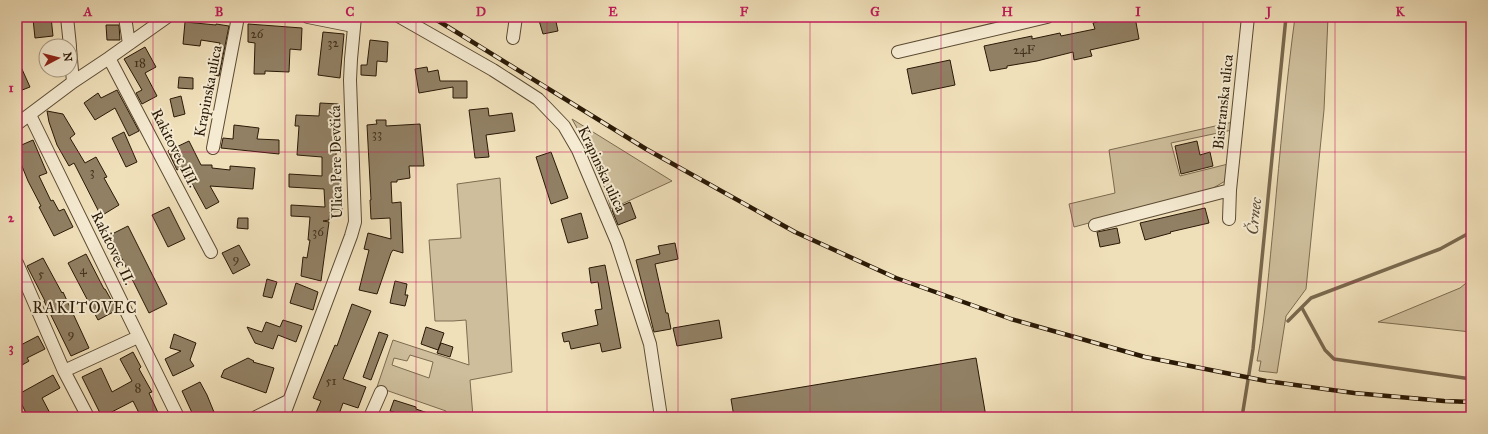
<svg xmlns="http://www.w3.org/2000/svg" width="1488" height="434" viewBox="0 0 1488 434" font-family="'IM FELL Great Primer',serif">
<rect width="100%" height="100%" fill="#f0e0ba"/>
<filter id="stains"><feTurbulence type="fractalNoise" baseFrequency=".005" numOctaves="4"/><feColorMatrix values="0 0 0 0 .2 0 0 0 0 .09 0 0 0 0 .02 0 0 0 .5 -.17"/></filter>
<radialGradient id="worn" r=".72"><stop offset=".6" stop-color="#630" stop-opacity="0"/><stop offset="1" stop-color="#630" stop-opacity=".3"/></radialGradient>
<path fill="#cebe9b" stroke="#7c6c50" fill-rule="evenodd" d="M1295,17h33l-4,93 -18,179 -20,27 -9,57 -18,-2 2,-10h-4c9,-47 12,-94 17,-142 6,-67 12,-135 21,-202z
M572,119l100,62 -61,28c-8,-32 -23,-62 -39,-90z
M1233,122l-1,8 -61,13 9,33 48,-12 -1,16 -19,11 -134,36 -5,-23 46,-11 -6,-43z
M500,178l12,194 -42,8 3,37h-28l1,-6 -69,-24 16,-47 76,25 -3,-45 -13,1h-18l-6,-81 32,-2 -4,-54zM410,355l23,7 -4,16 -37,-13 2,-7 13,3z
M1471,279v53l-93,-10 82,-34z"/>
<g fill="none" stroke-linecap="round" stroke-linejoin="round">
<path stroke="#79684d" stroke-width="3.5" d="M1302,308l23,42 9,9 137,20
M1288,321l23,-23 129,-49 31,-17
M1242,417l11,-68 33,-332"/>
</g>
<path fill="#918064" stroke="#2a1906" d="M51,17l2,19 -18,2 -2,-19z
M538,17h17l3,14 -15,3z
M1117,17h18l4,22 -49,11 2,6 -18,4 -1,-8 -36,9 -30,5v2l-17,3 -6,-25 48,-10v3l28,-6 1,3 34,-7 -2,-6z
M185,22l31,3v-1l13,2 -10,50 -5,-1 6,-32 -19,-3 -1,6 -17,-2z
M248,24l54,4 -1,22 -11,-1 -1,23 -24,-1v3h-11l1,-31 -7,-1z
M106,25h13l1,15h-13z
M323,32l21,2 -4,44 -22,-3z
M370,40l18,2 -1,20 -10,-1 -1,15 -15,-1v-10h6z
M145,47l11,20 -11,6 12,23 -15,8 -6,-11 6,-3 -18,-31z
M17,58l13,29 -13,5z
M950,60l5,25 -43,9 -5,-25z
M427,67l1,5 10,-2 2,11h27v17h-14v-11l-34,6 -4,-24z
M179,77l14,1v11l-15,-1z
M117,90l22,41 -10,5 -14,-28 -20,12 -11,-17 14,-10 3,5z
M181,96l4,18 -11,3 -4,-18z
M320,103l19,1 -1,20h-2v43h5l1,44 -12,1 -1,8 -6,1 6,1 -8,59 -20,-5 2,-19 4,1 3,-18h-2l2,-23 -19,-1v-11l34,2 -1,-18 -35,-2v-13l33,2v-19l-25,-2 2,-29h-4l1,-11 23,1z
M488,108l1,8 23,-3 3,18 -29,4 3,22 -14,1 -6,-48z
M47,111l16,3 12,20 -5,4 15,25 11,-6 11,20 -3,1 15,27 -18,11 -27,-53 -5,3 -12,-21 -8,-23z
M376,120h10v6l34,-2 4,42h-15l1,12 -13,2v2h-6l1,21 9,-1 2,51 -10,-3 -2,3 -14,41 -18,-4 10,-40 -5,-1 4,-16 23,6 -1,-21 -19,1 -1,-19h1l-4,-75 10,-1z
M234,125l25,3 -2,11 22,1v14l-58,-6 2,-10 10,1z
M124,132l13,30 -11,5 -14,-29z
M33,140l14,33 -8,3 12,25 2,-1 6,11 5,-2 9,18 -19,9 -15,-29 2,-1 -13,-25 -11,-27v-7z
M189,141l12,24h11v3l18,2v-4l25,2 -2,21 -43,-3 9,16 -13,7 -23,-42 -6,3 -9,-19z
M1197,141l3,14 10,-3 3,14 -32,8 -6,-28z
M551,152l17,46 -17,6 -15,-47z
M630,202l6,16 -18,7 -6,-15z
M169,207l16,32 -17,8 -16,-32z
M1205,208l4,15 -39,9 1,1 -26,7 -5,-17z
M581,213l7,25 -20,5 -7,-24z
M238,218h10v11l-11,-1z
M128,226l39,78 -18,9 -39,-78z
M1117,228l3,15 -20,4 -3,-15z
M675,243l3,16 -23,5 11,49h2l3,16 -17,3 -18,-72 24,-6 -2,-8z
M239,245l11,20 -17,9 -11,-21z
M86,254l18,35h1l12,21 -19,10 -30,-57z
M43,258l19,35 1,-1 26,56 -18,8 -27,-55h1l-18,-35z
M605,265l16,83 -19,4 -2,-9 -29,6 -2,-8 -5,1 -2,-9 36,-8 -3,-15 7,-1 -4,-27 -7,1 -2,-15z
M267,279l10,3 -5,16 -9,-2z
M395,281l12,3 -2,11h3l-3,11 -15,-3z
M296,283l22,9 -5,18 -23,-7z
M352,304l19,7 -28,68 23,8 -8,21 -15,-5 -5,14h-17l-6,-2 6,-14 -8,-3 22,-53 2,1z
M283,320l19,6 -6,16 -18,-7 -5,14 -18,-6 -8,-16 15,5 4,-10 14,5z
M719,320l3,18 -45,8 -4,-18z
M426,327l18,6 -6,17 -17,-6z
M379,332l9,3 -17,45 -8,-3z
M174,334l22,9 -6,17 4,6 -21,10 -8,-17 16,-8 -11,-3z
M38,336l7,13 -18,9 2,3 -12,7v-21z
M441,343l12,4 -3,10 -13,-4z
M133,352l8,15 -2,2 13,23 -3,1 11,24h-19l-8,-16 -31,16 -20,-40 19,-9 11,24 20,-11 -12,-22z
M248,358l6,3 -1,1 21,6 -8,25 -45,-16 3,-7z
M976,358l10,59h-252l-3,-18z
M53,375l7,13 -18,10 10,19h-24l-11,-22z
M200,382l7,13 9,22h-22l-12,-26z
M394,400l22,7v2l20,7v1h-43l1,-5 -4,-1z"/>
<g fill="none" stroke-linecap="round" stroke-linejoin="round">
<g stroke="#5c4b33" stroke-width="14">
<path id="street" d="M67,17l3,29
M125,17l4,27
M308,17l45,9
M400,17l93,53 45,29 26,27 14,24 39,92 33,102 11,73
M513,38l3,-21
M70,48l3,34
M898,52l149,-35
M109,58l102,194
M30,115l148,302
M17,124l56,-42 36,-24 58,-41
M213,148l25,-131
M1229,219l1,-29 18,-173
M1095,225l135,-35
M17,263l47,108 24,46
M64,371l74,-34
M256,417l32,-16
M283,417l68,-181 4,-14 -5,-142 1,-21 4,-42
M370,417l11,-25"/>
</g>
<use href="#street" stroke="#f5ebd2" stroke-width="12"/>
<g stroke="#2a1906" stroke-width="4.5">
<path id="rail" d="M432,17l214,132 149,83 101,46 115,41 134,38 121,24 88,12 90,8 27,1"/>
</g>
<use href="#rail" stroke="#f5ebd2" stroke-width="3" stroke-dasharray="9" stroke-linecap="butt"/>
</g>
<path fill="none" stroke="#c2185b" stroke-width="1" stroke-opacity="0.55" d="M153,17v400M285,17v400M416,17v400M547,17v400M678,17v400M810,17v400M941,17v400M1072,17v400M1203,17v400M1335,17v400M17,152h1454M17,282h1454"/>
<g text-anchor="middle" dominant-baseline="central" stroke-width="4" stroke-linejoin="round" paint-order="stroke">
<g font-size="13" fill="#44331e">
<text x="257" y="34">26</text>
<text x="333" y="43">32</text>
<text x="1024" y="50">24F</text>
<text x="140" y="63">18</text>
<text x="377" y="134">33</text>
<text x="92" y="172">3</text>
<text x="318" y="232">36</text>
<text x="236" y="259">9</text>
<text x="83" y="270">4</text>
<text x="41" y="274">5</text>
<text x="71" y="334">9</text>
<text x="331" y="381">51</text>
<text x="138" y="388">8</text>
</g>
<g font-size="15" fill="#2a1906" stroke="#f5ebd2">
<text transform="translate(208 91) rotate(-79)">Krapinska ulica</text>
<text transform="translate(1223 102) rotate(-84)">Bistranska ulica</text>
<text transform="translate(175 148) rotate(63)">Rakitovec III.</text>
<text transform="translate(336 162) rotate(-91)">Ulica Pere Devčića</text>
<text transform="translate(602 169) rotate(65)">Krapinska ulica</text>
<text transform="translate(113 248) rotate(64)">Rakitovec II.</text>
</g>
<g font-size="16" font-style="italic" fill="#5e4d36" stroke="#f5ebd2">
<text transform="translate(1254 216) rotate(-84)">Črnec</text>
</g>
<g font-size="16" letter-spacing="1" fill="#2a1906" stroke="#f5ebd2">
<text x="85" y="307">RAKITOVEC</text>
</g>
</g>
<rect width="1488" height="434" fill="none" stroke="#f0e0ba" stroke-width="44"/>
<g transform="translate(58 58) rotate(83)"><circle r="19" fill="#f5ebd2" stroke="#a49780"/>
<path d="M0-3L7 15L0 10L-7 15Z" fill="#8f2418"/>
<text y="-6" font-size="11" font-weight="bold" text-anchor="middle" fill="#2a1906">N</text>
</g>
<rect x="22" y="22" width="1444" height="390" fill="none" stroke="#c2185b" stroke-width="1.5"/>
<g font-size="13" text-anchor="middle" font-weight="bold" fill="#c2185b">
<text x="88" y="16">A</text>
<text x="219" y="16">B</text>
<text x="350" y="16">C</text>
<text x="481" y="16">D</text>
<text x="613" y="16">E</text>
<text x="744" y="16">F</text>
<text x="875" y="16">G</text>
<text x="1007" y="16">H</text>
<text x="1138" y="16">I</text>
<text x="1269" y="16">J</text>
<text x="1400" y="16">K</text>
<text x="11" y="92">1</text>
<text x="11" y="222">2</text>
<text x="11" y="352">3</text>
</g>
<rect width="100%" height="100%" filter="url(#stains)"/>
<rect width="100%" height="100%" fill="url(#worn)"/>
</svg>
